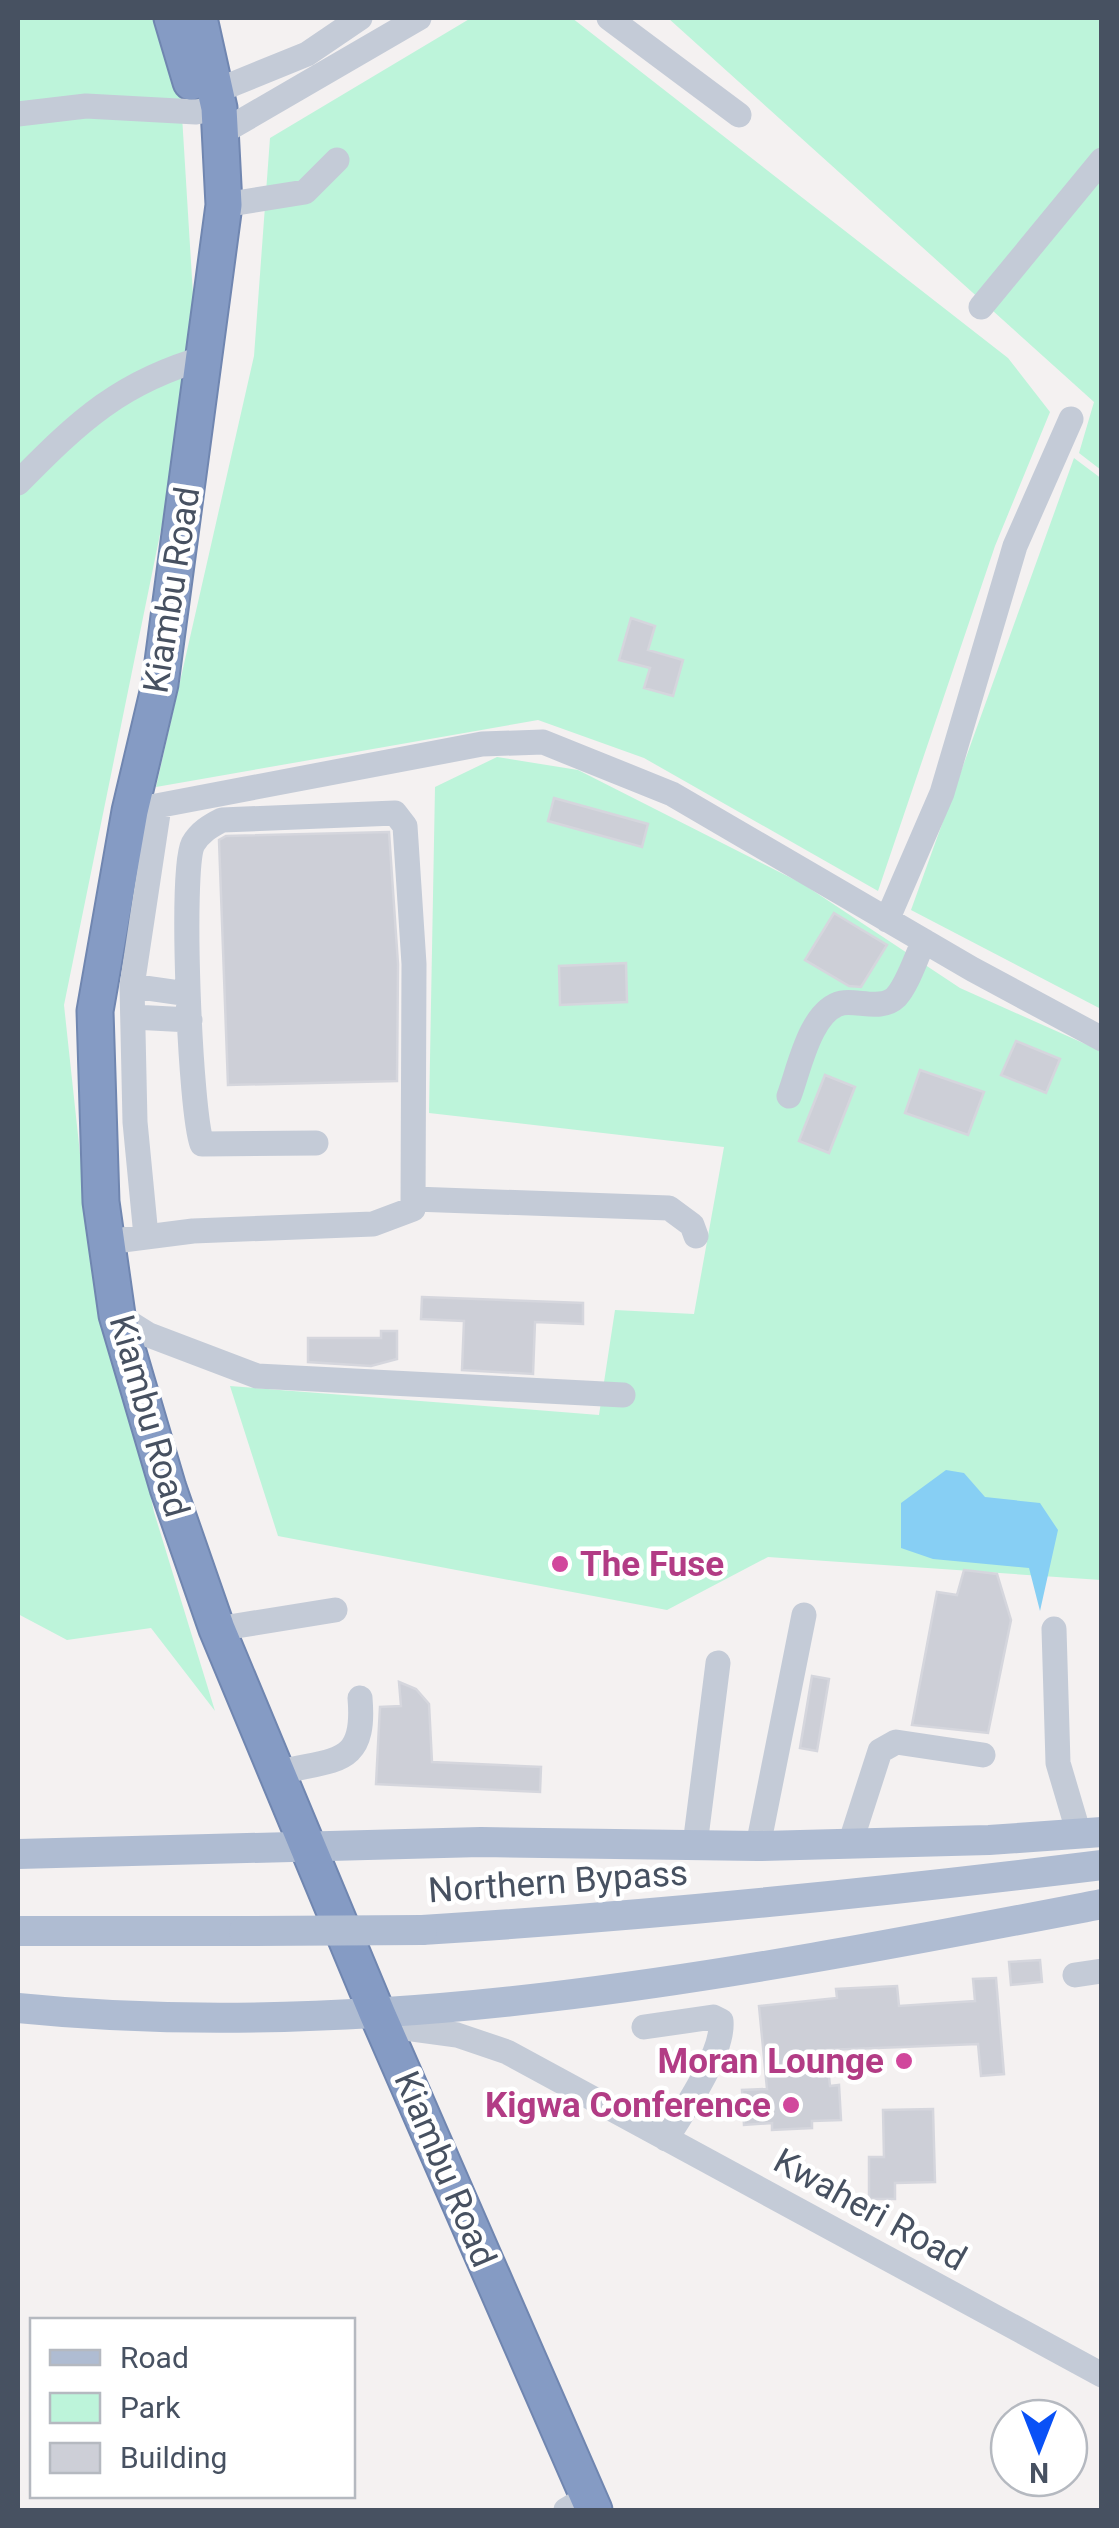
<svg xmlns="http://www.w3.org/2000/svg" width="1119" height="2528" viewBox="0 0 1119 2528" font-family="Roboto,sans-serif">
<rect width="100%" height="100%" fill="#f4f1f1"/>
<path fill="#bdf4da" d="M18,18h158l18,293 -27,189 -103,505 17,158 73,349 61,199 -64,-83 -84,12 -49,-26z
M471,18h101l436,340 42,54 -55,134 -117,345 -234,-133 -106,-38 -382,67 98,-431 16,-218z
M668,18h433v452l-22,-17 15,-51z
M1074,458l28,21 -1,530 -190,-99z
M497,757l81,13 225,114 157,104 141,63v529l-333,-23 -101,53 -389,-74 -48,-150 369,29 16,-105 79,4 30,-167 -295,-34 6,-326z"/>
<path fill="#87cff4" d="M946,1470l18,3 21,24 55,6 18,27 -18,81 -11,-43 -96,-9 -32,-11v-45z"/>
<path fill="#cdcfd7" stroke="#d5d6dd" stroke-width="2.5" d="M631,618l24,8 -7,24 35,10 -10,36 -29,-8 6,-20 -31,-8z
M554,798l94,26 -6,23 -94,-26z
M389,832l9,132 -1,117 -169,4 -9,-245 7,-4z
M834,913l53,32 -26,42 -12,-1 -44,-26z
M626,963l1,39 -67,3 -1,-39z
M1016,1041l44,18 -14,34 -45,-18z
M920,1070l64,22 -16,43 -63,-22z
M825,1075l30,12 -26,66 -30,-12z
M422,1297l161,6v21l-48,-2 -2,52 -71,-4 2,-49 -43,-2z
M381,1331h16v28l-26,7 -63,-4v-24h73z
M964,1570l33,4 14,46 -23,113 -76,-8 25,-133 20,3z
M812,1676l17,3 -12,72 -17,-3z
M399,1682l17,7 13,15 3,58 109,5 -1,25 -164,-8 4,-77 21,-1z
M1040,1960l2,22 -31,3 -2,-23z
M996,1978l8,96 -23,2 -3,-32 -152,6 4,36 9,-1 2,35 -29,1v7l-40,2v-7l-28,2 -2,-35 25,-1 -8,-83 78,-8 -1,-9 61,-3 2,20 76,-5 -2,-22z
M933,2109l2,73 -40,1v16h-26v-42h15l-1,-47z"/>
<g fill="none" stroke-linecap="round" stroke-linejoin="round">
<g stroke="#7086b0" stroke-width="39">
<path id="highway" d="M172,18l19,64
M199,18l20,90 5,97 -64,479 -30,127 -35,200 6,191 16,113 51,173 49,141 160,384 217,497"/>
</g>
<path stroke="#c4cbd7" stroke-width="25" d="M609,18l130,97
M216,91l91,-37 53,-36
M18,114l68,-8 110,6 23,-4
M221,133l198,-115
M224,205l81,-13 32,-32
M981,307l121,-147
M18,483c61,-62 103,-102 190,-126
M130,811l352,-67 61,-2 129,52 300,175 130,70
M887,920l55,-127 73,-247 56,-127
M132,986l56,8
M133,1017l57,3
M789,1096c10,-26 21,-86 53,-93 16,-3 40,8 54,-6 12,-13 20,-40 28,-56
M414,1199l255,9 23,17 4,11
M146,1236l-11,-114 -3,-136 27,-179
M107,1242l86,-11 180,-7 40,-15 1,-245 -9,-138 -10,-13 -173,7c-12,6 -22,12 -29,24 -13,26 -3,269 9,300l114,-1
M117,1315l32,20 108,41 366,19
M217,1629l118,-19
M1054,1629l4,134 21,71
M277,1773c57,-15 89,-5 83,-75
M850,1844l30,-93 16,-9 87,13
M695,1845l23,-182
M758,1846l46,-231
M1075,1975l27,-4
M383,2025l74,10 50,17 595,323
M644,2027l69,-10 8,4c3,32 -38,91 -55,118
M566,2510l22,-13"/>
<path stroke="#afbcd2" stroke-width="30" d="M18,1854l463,-12 277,4 231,-6 113,-8
M422,1930c228,-14 453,-37 680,-65
M18,1931h226
M18,2008c362,37 729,-36 1084,-104"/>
<use href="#highway" stroke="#859bc4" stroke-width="35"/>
<path stroke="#afbcd2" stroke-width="30" d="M244,1931l178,-1"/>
</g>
<g fill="#d1479c" stroke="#fff" stroke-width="4">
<circle cx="560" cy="1564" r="10"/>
<circle cx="904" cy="2061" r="10"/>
<circle cx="791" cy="2105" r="10"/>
</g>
<g text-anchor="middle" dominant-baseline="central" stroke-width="9" stroke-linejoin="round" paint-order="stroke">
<g font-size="35" fill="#475161" stroke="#fff">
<text transform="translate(172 590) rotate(-81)">Kiambu Road</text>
<text transform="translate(149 1416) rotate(74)">Kiambu Road</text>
<text transform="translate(558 1882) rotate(-4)">Northern Bypass</text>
<text transform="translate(445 2169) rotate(67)">Kiambu Road</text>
<text transform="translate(870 2210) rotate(29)">Kwaheri Road</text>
</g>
<g font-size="35" font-weight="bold" fill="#b23c85" stroke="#fff" text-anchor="end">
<text x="580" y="1564" text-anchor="start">The Fuse</text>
<text x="884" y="2061">Moran Lounge</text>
<text x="771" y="2105">Kigwa Conference</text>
</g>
</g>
<rect width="1119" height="2528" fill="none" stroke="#475161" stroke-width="40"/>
<rect x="30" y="2318" width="325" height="180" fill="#ffffff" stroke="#b5b9c0" stroke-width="2.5"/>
<rect x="50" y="2350" width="50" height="15" fill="#afbcd2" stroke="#b5b9c0" stroke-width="2.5"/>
<text x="120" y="2368" font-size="30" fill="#475161">Road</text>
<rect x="50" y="2393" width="50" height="30" fill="#bdf4da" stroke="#b5b9c0" stroke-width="2.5"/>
<text x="120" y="2418" font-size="30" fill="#475161">Park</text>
<rect x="50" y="2443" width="50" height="30" fill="#cdcfd7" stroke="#b5b9c0" stroke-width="2.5"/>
<text x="120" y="2468" font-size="30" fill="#475161">Building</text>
<g transform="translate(1039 2448) rotate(180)"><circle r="48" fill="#ffffff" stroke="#b5b9c0" stroke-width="2.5"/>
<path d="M0-8L18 38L0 25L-18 38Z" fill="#0951f6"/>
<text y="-15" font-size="28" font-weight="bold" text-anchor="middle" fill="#475161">N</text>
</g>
</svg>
